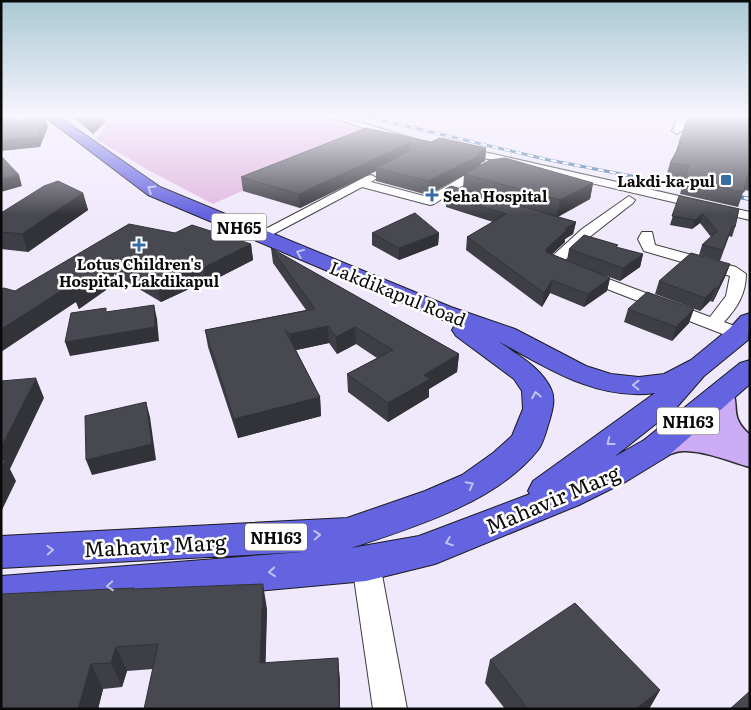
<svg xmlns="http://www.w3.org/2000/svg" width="751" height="710" viewBox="0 0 751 710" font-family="Literata,serif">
<rect width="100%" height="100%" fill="#f0e9fc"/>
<path fill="#e1b8e0" d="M114,116h191l68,16 -160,72 -63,-33 -54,-32z"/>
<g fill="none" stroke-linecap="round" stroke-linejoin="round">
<g stroke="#3d3d3d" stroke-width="2">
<path id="street" d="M326,116h14l78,24 -9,2z
M679,116h9l-6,15 -5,3 -5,-3z
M462,147l288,65v8l-292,-68 -1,-2z
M486,167l4,1v4l-17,7 -39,25 -4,1 -68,-18 -98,52h-10l-2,-3 115,-60 4,-1 6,3 -6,4 57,15 37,-22z
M629,196l6,4 -2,3 -41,32 -29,27 147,55 16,-21 4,-20 -86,-25 -6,-12 4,-7h10l3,13 81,22 10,7c0,20 -9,34 -22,48l21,8 3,4 -3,4h-12l-185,-72 -3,-3 3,-3 34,-31z
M366,552l10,4 4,8 27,145h-34l-21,-145 4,-8z"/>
</g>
<g stroke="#2c2c2c" stroke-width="3">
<path id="secondary" d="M720,385l10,3c12,17 -3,27 20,47v32c-22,-6 -41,-15 -64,-16 -17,-1 -21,11 -41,5l-5,-8 5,-8 38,-11 30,3c-9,-13 -12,-30 -3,-44z"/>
</g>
<g stroke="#1b1b1b" stroke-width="2">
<path id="highway" d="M44,116h14l102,71 291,120 64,22 71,37 25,8 28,3 25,-3 27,-14 39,-32 11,-12 9,-3 -2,27 -44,36 -27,31 -63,50 30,-17 96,-77 10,-3v24l-82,72 -41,25 -48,24 -144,59 -69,17 -365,33v-38l301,-24 -301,16v-32l346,-18 78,-27 37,-16 31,-22 19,-17 11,-27 -1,-18 -8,-12 -58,-43 -4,-6 3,-5 -307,-130zM498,341c49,27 99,60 157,52l-122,88 -5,10 2,3 -111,42 -68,12c61,-20 146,-46 187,-98 6,-8 8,-19 11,-28 3,-10 7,-23 2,-33 -10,-22 -35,-35 -53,-48z"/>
</g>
<use href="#street" fill="#fff" fill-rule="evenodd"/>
<use href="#secondary" fill="#ccacf4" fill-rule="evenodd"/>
<use href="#highway" fill="#6463e0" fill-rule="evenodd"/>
<g stroke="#366da6" stroke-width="3">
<path id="rail-far1" d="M364,116l185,44 113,22"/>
</g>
<g stroke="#366da6" stroke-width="4">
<path id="rail" d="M656,181l40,8
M728,195l22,4"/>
</g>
<use href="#rail-far1" stroke="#fff" stroke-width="2" stroke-dasharray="6" stroke-linecap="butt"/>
<use href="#rail" stroke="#fff" stroke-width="2.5" stroke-dasharray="8" stroke-linecap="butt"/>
</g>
<path fill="#3e3e46" d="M72,116h32l1,6 -12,12z
M750,116v75l-6,-1 -6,17 -58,-13 4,-14 -18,-3 4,-14 5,-9 4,-12z
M366,128l65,14 55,6 -1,13 -4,2 -1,2 113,18 -3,16 -32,18 18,5 -3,12 -8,5v3l-13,12 15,6 2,-11 49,-1 25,6 -3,13 -20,14 -16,-6 6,3 -3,13 -23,16 -34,-14 -8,14 -76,-57 1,-13 26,-15 -47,-15v-7h-2l1,-11h18l1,-14 -36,20 -52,-14v-10l-76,37 -57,-17 -2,-14z
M83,193l5,17 -60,42 -27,-3v-36z
M679,196l56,31 -3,10 -3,-1 -9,25 -21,-6 3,-10 9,-8 -11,-14 -8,6 -22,-4z
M175,233l76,11 2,16 -47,24 -4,-1 -41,19 -47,-28 -1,11 -34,24 -3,-7 -61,-11z
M372,233h67l-1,12 -39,15 -27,-15z
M271,248l188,106 -2,18 -28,17v8l-41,25 -40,-30 -1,-18 30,-16 -21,-14 -19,10 -8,-11 -33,7 24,47 1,19 -83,22 -30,-91 -3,-17 101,-20 -33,-47z
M730,264l-5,13 -12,25 -3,-1 -10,10 -45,-17 4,-13z
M628,309l61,14 -17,18 -48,-19z
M134,589l133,20 -2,54 73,-5 2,24 -187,-13 -26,2 -5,16 -19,2 -5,20h-97z
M490,660l170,30 -11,19h-144l-20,-26z"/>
<path fill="#323239" d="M9,116h8l-8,14 -3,-9z
M100,116h4l1,6 -12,12 -2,-9z
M45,118l3,9 -8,20 -39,4v-11z
M411,142v12l-35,14v3l-76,37 -1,-14z
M486,148l-1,13 -4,2 -1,3 -16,8v1l-36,20v-14z
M19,175l3,11 -21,6v-13z
M593,183l-3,16 -33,18 3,-17z
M83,193l5,17 -60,42 -6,-18z
M703,214l-3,9 -8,6 3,-9z
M576,222l-3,12 -8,5v3l-21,20 2,-13 19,-20z
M439,233l-1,12 -39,15v-12z
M251,244l2,16 -47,24 -3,-16z
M643,254l-3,13 -20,14 3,-13z
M110,258l4,16 -1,11 -34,24 -3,-7 -75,50v-23z
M730,264l-5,13 -12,25 5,-14z
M199,266l3,17 -41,19 -4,-17z
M610,278l-3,13 -23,16 4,-13z
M552,280l-2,13 -8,14 2,-14z
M715,288l-5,13 -10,10 5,-13z
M154,305l3,14 2,22 -89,15 -5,-14z
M694,309l-5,14 -17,18 4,-14z
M328,326l1,17 -37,8 -2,-17z
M355,327l1,17 -19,10 -1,-17z
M459,354l-2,18 -28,17v8l-41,25v-19l36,-28z
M36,378l8,20 -34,71 6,12 -15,31v-65z
M320,397l1,19 -83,22 -4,-19z
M146,402l4,15 6,43 -64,15 -6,-15z
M263,584l4,25 -2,79 -5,-25z
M116,647l11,24 -5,16 -11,-24z
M338,658l2,24v27h-1z
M91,664l12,25 -5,20h-20z
M660,690l-11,19h-13z"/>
<path fill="#484851" stroke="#323239" d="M1,116h8l-3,5 39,-3 -8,19 -36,3z
M80,116h20l-9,9z
M690,116h60v60l-3,-1 -3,17 -60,-12 5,-14 -19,-3 12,-21h-3z
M366,128l65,14 9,-4 46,10 -8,5 4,1 -54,27 -52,-13 42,-21 -7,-5 -112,52 -58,-17z
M1,156l18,19 -18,4z
M505,158l88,25 -33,17 -96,-26 26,-14z
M58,181l25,12 -61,41 -21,-2v-19l43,-27z
M451,186l125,36 -11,7 2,1 -21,19v3l64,26 -22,16 -36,-14 -8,13 -77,-56 39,-23 -60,-18 9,-5 -10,-2z
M679,196l60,13 -4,18h-3l-9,23 -21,-5 15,-14 -14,-17 -8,6 -23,-4z
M415,213l24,20 -40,15 -27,-15z
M129,224l46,9 17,-8 59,19 -48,24 -4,-2 -42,19 -47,-27 -1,11 -36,22 2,-9 -74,47v-40l3,-1 11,3z
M584,235l34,10 -2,2 27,7 -20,14 -54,-19z
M271,248l188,106 -35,21 6,4 -42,24 -41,-29 46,-24 -38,-23 -19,10 -8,-11 -38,8 -5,-4 35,67 -86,22 -29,-89 110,-21z
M691,253l39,11 -12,24h-3l-10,10 -46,-17z
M647,292l47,17 -18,18 -48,-18z
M154,305l1,22 -90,15 6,-29 35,-5v4z
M36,378l-35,69v-66z
M146,402l6,42 -66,16 -1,-44z
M1,460h5l-5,10z
M263,584l-3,79 78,-5 1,51h-195l14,-65 -42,3 -5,16 -20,1 -13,45h-77v-115l133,-6 -1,1z
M575,603l85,87 -24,19h-108l-38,-49z
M750,691v18h-20z"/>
<defs><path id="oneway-chevron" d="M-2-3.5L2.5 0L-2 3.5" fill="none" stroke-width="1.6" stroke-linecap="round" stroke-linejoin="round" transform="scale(1.25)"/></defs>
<g stroke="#c1c1f3">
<use href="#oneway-chevron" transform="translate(151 189) rotate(-148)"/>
<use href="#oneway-chevron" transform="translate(300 253) rotate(-158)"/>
<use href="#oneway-chevron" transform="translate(636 385) rotate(-179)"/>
<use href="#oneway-chevron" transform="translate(536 395) rotate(-101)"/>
<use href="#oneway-chevron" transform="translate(610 442) rotate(142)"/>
<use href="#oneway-chevron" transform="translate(470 485) rotate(-28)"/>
<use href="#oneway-chevron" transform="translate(317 535) rotate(-3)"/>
<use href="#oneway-chevron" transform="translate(449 542) rotate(159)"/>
<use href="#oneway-chevron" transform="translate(50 550) rotate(-3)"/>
<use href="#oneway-chevron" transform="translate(272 572) rotate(175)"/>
<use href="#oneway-chevron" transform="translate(110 586) rotate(175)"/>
</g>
<linearGradient id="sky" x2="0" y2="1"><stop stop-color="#a9c9d4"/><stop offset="0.54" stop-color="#f8f5fe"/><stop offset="1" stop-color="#f8f5fe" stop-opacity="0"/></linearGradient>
<rect width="751" height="215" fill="url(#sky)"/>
<g fill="#366da6" stroke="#fff" stroke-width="2">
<rect x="720" y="174" width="12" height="12" rx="2.5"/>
<path d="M429.5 187.5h5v5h5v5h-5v5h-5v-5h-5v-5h5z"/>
<path d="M136.5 237.5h5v5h5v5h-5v5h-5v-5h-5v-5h5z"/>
</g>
<g text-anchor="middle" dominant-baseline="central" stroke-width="5" stroke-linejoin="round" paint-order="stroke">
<g font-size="15" font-weight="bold" fill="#0a0a0a" stroke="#fff" text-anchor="end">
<text x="715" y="180">Lakdi-ka-pul</text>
<text x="443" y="195" text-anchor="start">Seha Hospital</text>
<text x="139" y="263" text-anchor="middle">Lotus Children's<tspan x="139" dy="17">Hospital, Lakdikapul</tspan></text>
</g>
<g fill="#fff" stroke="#545454" stroke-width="1">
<rect x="211.5" y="213.5" width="55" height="27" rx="4"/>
<rect x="657" y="407.5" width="62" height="27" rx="4"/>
<rect x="245" y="523.5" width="62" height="27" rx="4"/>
</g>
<g font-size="16" font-weight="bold" fill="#0a0a0a">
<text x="239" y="227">NH65</text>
<text x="688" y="421">NH163</text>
<text x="276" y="537">NH163</text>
</g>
<g font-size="18" fill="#0a0a0a" stroke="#fff">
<text transform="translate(398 293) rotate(22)">Lakdikapul Road</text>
</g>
<g font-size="21" fill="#0a0a0a" stroke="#fff">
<text transform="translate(552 498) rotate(-23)">Mahavir Marg</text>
<text transform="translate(155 544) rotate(-3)">Mahavir Marg</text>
</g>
</g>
<rect width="751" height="710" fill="none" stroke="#0a0a0a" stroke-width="5"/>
</svg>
